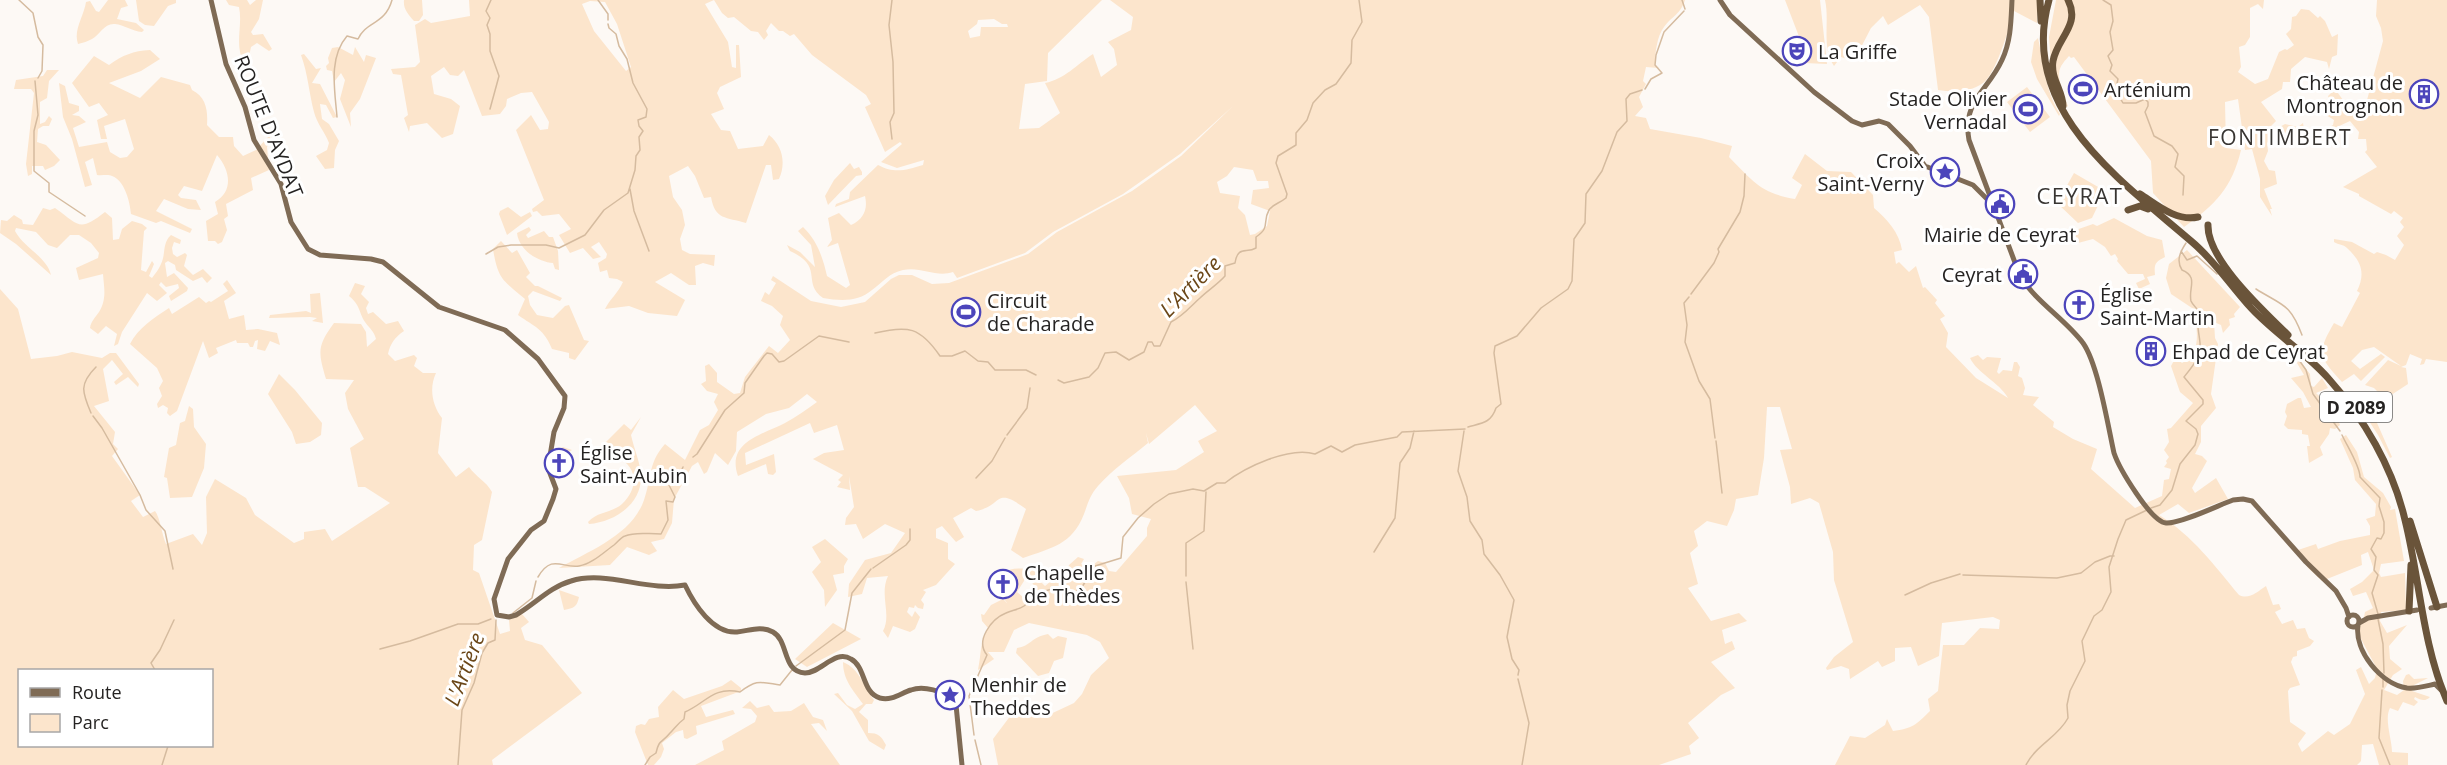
<svg xmlns="http://www.w3.org/2000/svg" width="2447" height="765" viewBox="0 0 2447 765" font-family="'Open Sans',sans-serif">
<rect width="100%" height="100%" fill="#fdf9f5"/>
<path fill="#fce5cc" fill-rule="evenodd" d="M108,0h17l3,6 -7,2 -4,11 19,4 8,7 -2,2c-10,-1 -18,-7 -27,-8 -11,-1 -15,11 -23,15 -4,2 -9,4 -14,5 -5,-14 6,-28 8,-42l4,-1 6,10 3,1z
M136,0h40v3l-8,3 -14,20 -9,-1 -6,-4z
M226,0h21l3,5 6,-5h7l-4,19 -8,13 2,3 10,-1 9,15 -3,2 -12,-8 -6,4 -3,14 -4,2c-10,-18 -1,-37 -5,-56l-10,-2z
M404,0h18l1,15 -4,6h-5c-6,-7 -11,-12 -10,-21z
M469,0h633l-54,53 -1,28 -22,3 -6,45 20,-1 21,-15 -15,-30c20,-4 31,-18 48,-29l8,23 16,-12 -3,-16 -6,-7 23,-12 2,-13 -23,-17h575c-5,15 -12,15 -21,27 -7,9 -9,26 -9,38l4,3 -13,-1 -3,14 3,3 -7,13 4,10 -8,9 11,2 4,11 51,9 31,8 -3,11c24,24 31,36 66,42l7,-14 -10,-7 13,-24 22,17 24,1 22,23 1,13c13,11 25,24 28,42l-8,2 2,12 3,-2 10,10 7,-6 7,22 2,-1 12,13 -2,3 10,13 -5,3 8,14 -2,14 30,31 32,20c-9,-16 -31,-25 -38,-40l8,-3 5,5 4,-3 14,1 -4,14 2,2 4,-4 9,1 2,-9h3l3,5 -2,9 4,2 3,10 -2,7 16,2 -6,8 21,17 -1,5 20,12 24,10 -6,20 44,39 27,-12 2,-16 5,-1 2,-10 -7,-2 3,-4 -1,-2 3,-4 -5,-7 5,-8 -2,-13 4,-1 22,-25 -13,-11 -9,-26 5,-9 6,6c21,-10 14,-34 13,-53l-24,-16 -5,-16 3,-14 18,-14 53,57 -6,7 1,3 -6,2 1,6 -7,8 -2,-8 -7,-3 1,16 3,6 -7,50 5,14 -15,18v16l-6,12 7,2 5,5 -15,27 3,5 21,-15 12,21 -39,14 -11,-9 -19,11c34,21 55,50 80,80 10,5 18,-3 27,-9l7,19 6,-1 2,5 -6,3 7,12 11,-4 4,9 8,-1 4,10 5,3 -4,5 -13,5v5l-4,1 -2,5 9,23 -10,3 -2,3 2,31 16,11 -8,11 4,8 26,-21 6,4 16,-11 15,-30 -9,-24 5,-3 8,17 6,-6 2,-9 -17,-32 -1,-10 4,-5 2,-10 8,-4 -7,-16 -13,4 -3,-7 12,-7 12,-12 -6,-18 -7,3 1,10 -40,16 -14,-13 -10,-18 18,-6 2,5 22,-8 30,-6v-9l-4,-7 9,-3 1,-12 -21,-24 -2,-12 -13,-29 6,-4 11,17 7,25 19,16 8,14 -1,3 5,-1 9,52 -23,3 -2,9 2,4 24,-4 1,37 -25,2 -1,9 7,12 20,-8 -18,21 1,13 12,10 -9,6 -9,15 13,5 7,-5 -1,-9 3,-6 3,-1 5,5 14,-1 -14,7 -2,6 18,6c-5,5 -9,3 -15,0l-1,2 4,3 -4,4 -11,-4 -5,9 -8,-3c-6,11 2,31 2,44l16,1v12h-29l-6,-21 -11,1 -1,16 -4,4h-522l15,-29 15,2 20,-13 2,-6 6,12c19,-2 24,-7 37,-20l-2,-12 10,-8 5,-46h21l16,-17 19,1 1,-9 -7,-3 -51,6 -3,33 -21,10 -7,-19 -16,1v13l-13,6 -4,-6 -28,18 -1,-10 -8,-3 -14,4 -1,-2 8,-11 19,-15 -19,-62 -1,-28 -14,-49 -9,-5 -19,6 -1,-17 -10,-37 12,-1 -12,-42h-13l-3,51 -6,37 -22,4 -2,11 -7,16 -20,-5 -13,10 4,15 -8,7 8,31 -10,4 23,33 28,-8 8,8 -25,9 3,14 7,-3 3,8 -24,13 24,26 -14,7 -33,28 11,15 -10,8 2,8 -32,11h-661l-5,-26 21,-28 28,7 32,-15 8,-9 9,-19 18,-17 -9,-16 -13,-7 -58,-12 -15,7 -10,22h-16l6,7 -16,11c4,-19 1,-24 10,-42l-6,-7 -1,-7 3,1 7,-10 12,-6 4,4 -14,-20c8,-11 18,-16 32,-14l-1,12 -7,11 7,6 13,-8 -10,-15 5,-5 9,5 -2,5 6,6 11,-9 9,-2 4,-10 9,-8 6,2 -3,5 8,4 9,-7 7,2 4,8 7,1 31,-36v-8l4,-9 -19,-5 -3,-16 -12,-22 59,-6 28,-18 -6,-11 19,-10 -22,-26 -46,39 -3,-11 2,10c-17,14 -36,27 -50,43 -8,9 -10,17 -14,28 -12,31 -33,34 -61,44l-12,-8 15,-41c-32,-24 -23,-3 -50,2l-5,-3 -18,10 11,19 -8,5 -14,-16 -6,3v9l12,5v16l7,5 -19,21 -13,5 3,2 -5,8 3,4 -1,5 -5,-1 -3,-3 -1,3 -5,-1 -2,5 5,5 3,-6 5,6 -5,12 -5,3 -17,-6 -5,12 -5,-7c9,-16 -4,-36 5,-55l-21,2 -5,16 -14,3 1,-13 16,-24 26,-7 14,-20 -20,-9 -22,15 -7,-15 -11,1 1,-7 8,-11 -5,-31 1,14 -13,-3 4,-5 -3,-2 5,-5 -30,-16 11,-6 20,-3 -7,-25 -23,8 -4,-10 -65,30 1,12 28,-11 2,18 -3,3 -5,-1 -2,-10 -28,12c-12,-34 24,-41 47,-53 11,-6 22,-14 32,-21l-10,-8 -18,14 -23,6 -29,18 -1,19 -8,14 -13,-12 -8,19 -3,2 -6,-12 -6,4 -18,33 -2,24 -8,16 -13,3 6,9 -8,4 -22,-8 -17,18 -51,3c30,-17 73,-33 85,-68 8,-23 4,-37 21,-56l20,16 15,-30 9,-5 9,-15 -4,-8 4,-8 -11,-3 -6,-7 5,-3 -1,-15 4,-2 8,9v9l17,12 6,-1 5,-16 24,-31 9,7 12,-13 -10,-15 3,-9 -11,-10 -11,-5 4,-9 4,3 7,-12 -5,-3 2,-4 38,25 30,6 24,-5 26,-23 8,-4h13l20,9 17,-1 79,-29 29,-22 75,-41 49,-35 52,-50 -53,48 -57,40 -70,38 -28,21 -68,25 -4,-6c-17,6 -32,-6 -50,-2 -14,3 -20,12 -31,20 -14,12 -31,11 -49,8 -22,-16 2,-31 -33,-47l-3,-6 13,7 15,15 -4,-22 -13,-14 5,-4c14,13 20,31 24,49l19,12 4,-3 -12,-42 -11,4 5,-7 -4,-22 11,-5 12,12c13,-6 17,-16 14,-29l-30,11 1,-3 13,-5 1,-7 28,-27c17,9 28,5 45,0l1,-5 -27,8 -16,-6 21,-18 -2,-2 -15,10 -20,-45 6,-3 -5,-9 -54,-40 -18,-21 -4,2 -7,-5h-4l-8,-8 -5,8 2,4 -4,5 -6,-8 -7,-1 -17,-14 -6,1 -6,-5 -8,-13 -9,4 23,38 4,25 4,1v-23h3l2,32 -21,10 -3,6 7,16 -13,5 10,16 9,1 8,18 25,-3 6,-11c14,11 17,29 10,44l-6,1 -2,-15h-5l-20,58c-20,-6 -31,-3 -35,-26l-7,1 -9,-22 -7,-10 -19,10 4,21 9,13 3,15 -5,14 2,11 8,4 25,1 -1,11 -11,-3 -8,3 1,19h-7l-18,-12 -16,9 30,18 -8,16 -29,-3 -19,-7 -24,3c5,-10 13,-16 18,-27l-6,-3 -8,-1 -2,-8 -7,2 -2,-9 8,-5 1,-4 -8,-12 -8,5 10,10 -8,2 -10,-11 -13,5 -11,-18 12,-6 -12,-15 -17,2 -5,-5 -4,1 -1,-3 12,-9 -28,-70 15,-15 9,15 8,-1 1,-7 -17,-30 -11,1 -14,6 -1,7 -6,8 -18,2 -18,-46 -6,6 -8,-1 -6,-8 -13,9 3,18 17,5 9,7 -7,28 -11,4 -15,-15 -17,3 -1,6 -5,-14 4,-3 -7,-40 -8,-1 -2,-5 24,-2 5,-5 -5,-37 10,-6 6,4 39,-7zM590,1l15,1 12,22 14,43 -5,4 -32,-40 -12,-27zM994,19l8,5h5l1,3h-27l-1,9 -10,2 -2,-7 9,-7 1,-4zM1234,167l19,3 4,11h11l1,7 -16,2 -2,14 19,7 -3,15 -12,8 -5,1 -5,-20 -7,-7 2,-12 -20,-3 -3,-11 10,-6z
M1785,0h35l7,64 -23,-1 -1,-16z
M1825,0h212v23l-23,-12c-5,17 -18,63 -31,72 -14,10 -30,9 -45,7l-9,-73 -9,-12 -32,20 -5,-9 -12,12 -15,29 -7,-2 -2,4 -6,-2 -7,9c-13,-20 -4,-44 -9,-66z
M2056,0h10l5,19 -20,44 -2,-26z
M2070,0h194l-1,9 -5,-5 -8,4v29l-5,8 -6,2 2,20 -3,5 17,12 13,-5 11,-27 6,-3 2,1 7,-5 -8,-11 5,-5 1,-12 4,-1 5,-7 8,1 9,8 2,-2 5,5 7,16 6,-3 -1,21 -5,2 -3,12 -2,-7 -22,-5 -14,12 -1,13h-7l-1,7 -21,13 15,19 -5,5 5,3 9,-5 13,3 5,-4 1,6 -10,10c-10,-4 -19,-5 -27,4l1,8 -4,10 5,9 6,1 2,13 -13,5 8,20h-2l2,7 -12,-19v-18l-8,-30 -7,1 -7,-51 -13,3 1,46 15,2c-9,38 -26,55 -57,77l-31,-34 -2,-32 -77,-104 -3,1 -2,-2c-10,11 -12,15 -8,30l-1,1 8,19 -1,1 -8,-15 -5,-31 12,-22z
M2377,0h70v362l-21,-3 -2,5 -4,1 2,-6 -12,-5 -4,11 -5,2 5,1 2,16 -32,21 16,12 -1,3 -17,-4 18,41 -2,1 -12,-23 -25,-39 25,-4 -4,-4 -9,-3 23,-25 13,6 -27,-19 -12,3 -11,11 9,8 21,-15 4,3 -24,24 -7,-7 -12,8c-23,-25 -26,-28 -8,-59l8,4 18,-34 -3,-2c9,-18 4,-30 -10,-43 -4,-4 -8,-3 -13,-6v-3l18,3 22,12 3,-2 9,3 9,5 9,-15 -7,-9 7,-9 -4,-5 3,-4 -9,-7 -3,3 -32,-18v-2l-16,-7 34,-20 -12,-15 2,-2 -1,-11h-8l1,-7 -9,-11 -28,13 -1,-2 12,-7 1,-5 -16,-10 12,-8 -2,-6 7,-7 8,11 15,10 9,-10 16,-59 -2,-13 -5,-12z
M2038,38c6,27 7,52 22,76l-1,2 -22,-37 -6,-17 3,-20z
M338,47l15,8 2,-8 9,15 2,-7 10,3 -16,41 -10,14 1,14 -11,-28 5,-19 -4,-7 -7,9 -2,-11 -5,-1 -1,-4 3,-3 -1,-5 4,-10z
M150,50l10,9 -19,12 -32,12 31,15 21,-21 29,8 2,5c14,7 16,20 15,35l12,12h14l1,9 9,10 13,-6 13,-14 2,3 -4,8 2,23 -18,8 2,12 -27,14 2,12 -4,3 3,11 -5,12 -4,2 -3,-3h-7l-2,-20 12,-7 -3,-12c19,-11 15,-32 2,-47l-15,36 -18,-5 -6,9 3,3 15,2 5,10 -13,-1 -24,-10 -8,12 36,18 -2,4 -29,-12 -5,2 -25,-9c-1,-12 -6,-33 -19,-38 -4,-2 -10,0 -15,-1l-4,-17 -8,4 7,23 -7,2 -13,-48 -9,-22 -4,-34 6,3 4,17 10,3v5l-7,4 7,1 7,6 -13,6 6,19 28,-5 3,10 10,6 7,-1 7,-8 -9,-30 -21,7 3,13h-6l-4,-19 11,-5 -9,-12 -10,4 -17,-24 22,-27 15,9c14,-10 24,-14 41,-15z
M304,54l12,15 5,-1 -9,15 8,1 17,33 -4,1 -7,-13 -6,-1 2,15 7,5 10,17 -4,9 -1,18 -9,1 -9,-13 11,-6 2,-7c-4,-11 -12,-19 -15,-31 -5,-19 -6,-38 -13,-57z
M47,70h12l-10,11 -2,17 -7,4v22l5,-2 4,-6 3,3 -3,7h-6l-5,3 -1,13 9,3 14,15 -6,6 -9,4 -2,-4h-11v8l-4,2 -2,-12 8,-71 -3,-4h-17l2,-9 27,-4z
M2027,87l23,30 -20,15 -23,-30z
M850,163l4,6 5,-2 3,5v3l-6,1 -28,29 -3,-9 9,-16z
M2074,173l31,18 -13,27 -14,5 -20,-19 9,-12 -2,-3z
M508,207l13,10 9,-5 2,4 -25,19 -8,-21 1,-3z
M43,208l7,2 5,-2c25,18 24,24 50,4l7,6 1,22 6,-1 3,-10 10,-8 10,3 5,4 -3,3 -3,39 5,2 6,-11 2,3 -5,12 3,2c3,-4 7,-9 9,-14 5,-10 1,-21 10,-29l10,5 -1,4 -6,-2 -2,6 1,6 4,3 8,-4 2,2 -3,11 9,9 10,-6 9,9 -5,5 -5,-6 -9,4 -17,-11 -1,-5 -7,-4 -3,2 2,14 7,-4 14,15 -1,3 -16,10 -2,-5 10,-8 -1,-4 -12,3 -5,-5 -2,3 8,8 -10,8 -10,-8 -25,39 -4,12 -4,2 3,-12 -11,-8 -8,8 -8,-6c1,-7 5,-10 9,-16 8,-13 5,-24 4,-38l-24,6 -3,-12 22,-10 1,-5 -8,-10 -12,-8h-9l-13,13 -9,-3 -12,-13 -20,-4 -1,3c9,17 32,26 36,44l-35,-31 -16,-11 1,-13 6,1 7,-6 8,5 1,4 10,1z
M2114,218l33,18 15,4 3,17c-10,5 -11,7 -10,18l-8,2 3,7 -11,5 -3,-6 9,-4 -2,-5h-15l-11,-13 1,-2 -3,-5 -4,2 -6,-9 -12,-8 -15,4 -7,-7 3,-2 -1,-3 20,-7 4,2z
M529,227l2,3 -5,5 2,3 16,-7 5,6h4l5,14 1,19 -4,-1 -2,-6c-14,-1 -34,-12 -36,-30z
M501,241l11,12 5,-3 13,23 -4,4 9,9h3l24,12 -2,3 -27,-10 -5,5 2,9 7,10 16,3 12,-12 4,-1 15,35 5,1 -14,19 -6,-2v-5l-17,-4c-8,-20 -17,-22 -34,-34l7,-16c-22,-19 -27,-19 -32,-50z
M227,280l9,13 -12,8 5,18 15,-4 2,15 12,-1 19,4 3,12 -10,-4 -5,10 -8,-2 1,-9 -3,1 -2,6h-3l-2,-4h-11l-1,-3 -20,8 2,5 -9,5 -6,-17 -26,70 -7,5 -3,-3 1,-5 -5,-3 -5,3 -1,-4 5,-8 -3,-8 4,-7 -6,-13 -27,-24c8,-16 24,-26 39,-36l3,6 27,-17 7,6 3,-2 2,1 17,-11 -5,-7z
M355,283l10,3 -4,8 8,8 -3,6 2,6 5,-2 13,12 12,-3 6,10c-9,6 -14,13 -16,23l7,7 19,-6 3,3 -3,8 9,7h13c-7,15 -4,32 6,45l-4,35 18,24 13,-10c7,10 17,14 23,25l-10,48 -8,5 -1,25 6,3 21,61 10,-3 -1,-11 13,-6 7,8 -8,6 4,12 17,5 40,48 -90,67 1,5h-493v-476l18,20 13,50 26,-3 15,-4 30,6 8,-5h6l23,31 -1,3 -10,-10 -12,8 -2,-3 9,-8 -11,-14 -9,9 6,32 -15,5 21,26 -2,12 5,5 -6,7 28,39 -9,6 12,16 12,-6c5,6 7,24 11,33l27,-10 9,11 5,-12 -1,-36 9,-18 31,19 9,17 39,28 10,-4v-7l21,-3 7,12 58,-38 -25,-16h-7l-8,-39 14,-9 -16,-30 -3,-16 9,-13 -28,-1c-8,-27 -9,-33 8,-56l27,1 5,8 1,15 9,-8c-2,-8 -6,-10 -11,-17 -7,-11 -4,-16 -16,-26zM20,670h192v76h-192z
M320,293l3,30 -11,-2 5,-3 -7,-1 -41,1 1,-3 36,-4 5,2 -1,-19z
M2299,360l11,14 1,12 3,1 8,-9 6,10 -12,5c10,9 19,19 24,32l-5,4 -5,-1 -1,6 -9,13 3,8 -14,8 -2,-17h3l-2,-11 -6,-1v-4l-14,-1 -4,-4 3,-9 -2,-4 2,-8 11,-6h3l3,10 7,-1 -8,-15 -12,-14 13,-3 -7,-12z
M279,374l16,16 27,33 -1,12 -11,7 -14,2 -4,-12 -24,-38z
M189,406l4,3 1,18 12,17 -2,24 -12,29 -22,1 -3,-20 -3,-1 5,-29 7,-3 4,-22 5,-2z
M641,417l-10,18c3,14 10,29 10,42 0,28 -27,45 -52,47l-1,-2c10,-11 24,-9 34,-18 17,-16 16,-37 -5,-47l-9,4 -10,-11 26,-26 7,6z
M563,447l9,3 -8,5 7,11 -6,4 -4,-7 1,-4h-4l-7,7 2,-17 6,1z
M825,539l23,20 -4,7v7l-11,2 4,15 -12,17 -1,-17 -12,-18 9,-10 -9,-15z
M559,590l20,7c-2,10 -5,11 -15,13z
M833,623l28,16 -54,28 -12,-8z
M1048,634l5,5 5,-3 9,2 -4,20 -9,3 -5,12 -11,3 -22,-23 1,-5c14,-2 14,-11 31,-14z
M843,662c17,7 20,24 31,38l-2,4h-6l-7,8 9,8v13c11,0 13,3 18,12l-2,5 -15,-9 -17,-30 -18,-17 4,-1 9,12 8,4 8,-5c-10,-14 -20,-24 -20,-42z
M731,680l10,8v3l-40,15 5,11 27,-7 2,4 -39,12 1,8 -10,5 -3,-1 -1,-8 -7,2 -14,11 2,6 -3,8 -7,8h-6l-13,-33 1,-6 5,-2 4,1 4,-6 10,-2 -1,-10 15,-17 11,9 38,-13z
M750,701l7,7 12,-3 5,7 17,-1 13,-8 9,14 10,3 4,11 -8,-8 -8,1 29,41h-145l29,-15 -2,-9 33,-19 2,-6 -6,-7 -9,-1z"/>
<g fill="none" stroke-linecap="round" stroke-linejoin="round">
<path stroke="#d5bb9f" stroke-width="1.5" d="M19,0l14,13 5,24 5,8 -1,26 -4,7
M598,0l10,14v6
M1682,0l3,9
M2103,0l8,5 2,16 -3,11 3,18 -5,6 4,9 -2,6 8,8c-4,18 -3,9 5,24h13l9,-4 3,3v4l-3,6 9,24 18,10 6,8 -3,13 9,9 -1,19
M35,81l3,34 -4,16v40l15,12v9l36,24
M1645,89l6,-10 11,-6 -7,-8 1,-10 8,-23 20,-21
M490,109l9,-33 -9,-25v-17l-3,-9 3,-7 -4,-7 5,-11
M337,117c-2,-26 -9,-59 10,-81l11,3c8,-18 27,-14 34,-39
M892,139l-2,-17 4,-9 -1,-51 -4,-37 3,-25
M630,189l4,22 15,40
M2181,251l6,9 10,-4 20,18
M486,254l12,-7 13,-2h35l13,3 26,-13 19,-25 24,-17 7,-23 1,-14 4,-6 -1,-13 4,-6 -4,-5 -1,-6 8,-3 1,-8 -14,-26 -6,-24 -8,-13 -3,-12 -7,-6 -1,-4
M2256,289c27,17 34,14 46,46
M1691,294l23,-31 5,-11 -1,-3 22,-37 4,-16 1,-22
M1689,297l-5,6 3,22 -2,17 14,39 11,18 5,39
M875,333c33,-8 45,-6 65,23h12l13,-5 13,10 10,1 7,8h31l10,5
M2299,360l7,10 7,24 27,37
M1058,380l6,3 25,-6 9,-9 7,-15 11,-1 13,8 15,-8 4,-10h4l2,4h6l11,-24c11,-5 20,-16 29,-24 8,-8 17,-13 25,-22v-10l10,-3c3,-18 11,-9 21,-15v-11c15,-10 6,-15 13,-27 4,-6 11,-7 17,-12l1,-4 -11,-31 2,-7 18,-11v-12l11,-13 6,-17 12,-13 11,-6 15,-21 1,-23 10,-18 -3,-22
M91,413c-9,-21 -12,-29 5,-46
M93,416l9,12 38,67 6,15 19,21 8,38
M1468,427c14,-4 23,-4 28,-19l5,-4 -7,-51 1,-7 22,-10 24,-28 27,-19 4,-8 2,-42 11,-16 1,-29 16,-23 15,-39 10,-11 -1,-22 4,-5 12,-4
M1464,431l-6,40 9,26 3,24 12,19 2,14 16,21 14,25 -7,37 5,22 7,11 -1,5
M1007,435l20,-27 3,-20
M2342,435c5,11 18,31 18,42l20,21 -1,8 5,16v11l-3,6 -4,-1 -6,11 5,8 -2,13 4,5 -6,18 6,21
M1716,441l6,52
M693,457l4,-3 28,-44 19,-17 1,-10 19,-27 3,-3 5,1 7,8 5,-1 35,-25 30,6
M976,478l16,-17 13,-23
M2151,508l9,-3 12,-15 8,-26 15,-19 3,-11 -2,-5 -10,-8 17,-17v-4l-19,-23c8,-10 17,-20 16,-34 -1,-11 -4,-19 0,-29 -2,-6 -7,-8 -9,-13 -3,-13 8,-24 -9,-31 -6,-9 -2,-18 4,-27
M1374,552l21,-34 5,-55 10,-15 4,-17
M873,568l33,-23 4,-5v-11
M1963,575l94,3 24,-5 14,-11 15,-6h4
M1186,576v-33l18,-12 2,-39
M538,577c14,-24 25,-8 41,-11 13,-2 25,-14 35,-21 4,-3 7,-8 11,-9 8,-3 28,-3 36,-2l7,-14 -2,-19 7,1 2,-5 -6,-12v-4l10,-5 4,-9
M1186,582l7,67
M1077,590l5,-3 13,-21 26,-8 2,-21 15,-19 16,-14 15,-10 24,-5 11,2 13,-8h8c20,-16 65,-37 90,-29l16,-8 11,6 13,-7 42,-8 5,-5 63,-3
M1905,595l26,-12 29,-9
M513,613l19,-15 4,-17
M2378,619l5,25 1,29
M380,649l30,-8 48,-17h20l13,-5
M796,666l49,-36 7,-37 19,-24
M155,670l-4,-7 9,-13 14,-30
M1518,679l11,44 -7,42
M2383,687v-8
M2382,690l-3,48 11,27
M974,735l-5,-39 18,-41c-12,-14 4,-36 19,-42 6,-3 12,-3 18,-7 8,-7 16,-15 28,-17 8,-2 16,3 23,3
M975,740l6,25
M162,765l6,-19
M458,765l4,-55 12,-27 8,-30 6,-10 7,-3 1,-20
M645,765l5,-8 6,-4c3,-14 6,-10 14,-20 5,-5 7,-9 14,-14l1,-7c21,-9 28,-26 55,-20 17,-13 20,-10 40,-7l12,-15
M2026,765c10,-20 32,-28 42,-47l-1,-13 3,-14 15,-30 -3,-20 12,-25 8,-6 9,-18 -2,-25 9,-28 8,-19 21,-10"/>
<path stroke="#7f6b55" stroke-width="5" d="M211,0l15,64 19,43 9,33 27,44 10,38 17,27 12,6 51,4 12,3 56,45 66,23 33,29 27,37 -1,12 -10,24 -6,36 8,21 -3,10 -9,22 -13,9 -23,29 -14,40 3,16 12,2 7,-2c19,-11 34,-28 55,-34 35,-11 77,11 114,4 9,19 28,49 52,47 12,-1 23,-7 36,0 16,9 9,40 32,41 16,0 30,-24 46,-14 15,8 11,34 29,39 12,3 21,-5 31,-8 11,-4 25,0 36,5
M1720,0l10,15 84,77 38,29 10,4 17,-4 9,3 22,22 15,20 48,19 17,17
M2012,0c-1,21 -1,41 -10,60 -14,31 -40,41 -33,80l51,136c16,26 45,43 63,67 15,21 25,83 31,110 5,15 37,69 52,70 14,1 53,-18 67,-23l10,-1 9,2 54,61 30,29 10,17 3,9
M2431,608l16,-3
M2347 621a6 6 0 1 1 12 0a6 6 0 1 1-12 0Z
M2359,623l9,-5 49,-8
M2358,625c-4,26 23,59 49,63 9,1 19,-2 28,-4l6,6
M946 697a4 4 0 1 1 8 0a4 4 0 1 1-8 0Z
M953,700l3,5 6,60"/>
<path stroke="#6a543a" stroke-width="7" d="M2040,0l1,21
M2049,0c-31,109 70,179 142,241 23,19 40,45 60,67 24,26 54,44 77,70 36,40 65,90 77,142 15,60 17,123 42,181
M2063,106c0,-15 -13,-28 -10,-45 4,-23 28,-36 15,-61
M2140,194c16,10 36,28 58,23
M2128,210l12,-4 8,3
M2208,225c-1,35 57,87 80,110
M2410,521l27,86
M2409,611l2,-46"/>
</g>
<defs>
<g id="theatre-ring" transform="scale(1.5)"><circle r="9.5" fill="#fff" stroke="#4c45bb" stroke-width="1.5"/><path d="M-5-5.5Q0-4 5-5.5V0Q5 5 0 6Q-5 5-5 0ZM-3.3-2.5H-1v1.5H-3.3ZM1-2.5H3.3v1.5H1ZM-2.8 1Q0 5.5 2.8 1Z" fill="#4c45bb"/></g>
<g id="stadium-ring" transform="scale(1.5)"><circle r="9.5" fill="#fff" stroke="#4c45bb" stroke-width="1.5"/><path d="M0-5a6.5 5 0 1 0 0 10a6.5 5 0 1 0 0-10ZM-3.5-1.8h7v3.6h-7Z" fill="#4c45bb"/></g>
<g id="building-ring" transform="scale(1.5)"><circle r="9.5" fill="#fff" stroke="#4c45bb" stroke-width="1.5"/><path d="M-4-6H4V6H1V3H-1V6H-4ZM-2.5-4.3h1.7v1.8h-1.7ZM.8-4.3h1.7v1.8H.8ZM-2.5-1h1.7V.8h-1.7ZM.8-1h1.7V.8H.8Z" fill="#4c45bb"/></g>
<g id="sight-ring" transform="scale(1.5)"><circle r="9.5" fill="#fff" stroke="#4c45bb" stroke-width="1.5"/><path d="M0-6L1.8-2.2L6-1.7L2.9 1.2L3.7 5.4L0 3.3L-3.7 5.4L-2.9 1.2L-6-1.7L-1.8-2.2Z" fill="#4c45bb"/></g>
<g id="civic-ring" transform="scale(1.5)"><circle r="9.5" fill="#fff" stroke="#4c45bb" stroke-width="1.5"/><path d="M-.6-6.5H3V-4.5H.6V-3L4-1V1h2V6H-6V1h2V-1L-.6-3ZM-1.2 2.5V6h2.4V2.5Z" fill="#4c45bb"/></g>
<g id="church-ring" transform="scale(1.5)"><circle r="9.5" fill="#fff" stroke="#4c45bb" stroke-width="1.5"/><path d="M-1.2-6h2.4v3.5h3.3v2.4h-3.3V6h-2.4V-.1h-3.3v-2.4h3.3Z" fill="#4c45bb"/></g>
</defs>
<g fill-rule="evenodd">
<use href="#theatre-ring" x="1797" y="51"/>
<use href="#stadium-ring" x="2083" y="89"/>
<use href="#building-ring" x="2424" y="94"/>
<use href="#stadium-ring" x="2028" y="109"/>
<use href="#sight-ring" x="1945" y="172"/>
<use href="#civic-ring" x="2000" y="204"/>
<use href="#civic-ring" x="2023" y="274"/>
<use href="#church-ring" x="2079" y="305"/>
<use href="#stadium-ring" x="966" y="312"/>
<use href="#building-ring" x="2151" y="351"/>
<use href="#church-ring" x="559" y="463"/>
<use href="#church-ring" x="1003" y="584"/>
<use href="#sight-ring" x="950" y="695"/>
</g>
<g text-anchor="middle" dominant-baseline="central" stroke-width="6" stroke-linejoin="round" paint-order="stroke">
<rect fill="#fff" stroke="#666564" stroke-width="1.5" x="2320" y="392" width="72" height="30" rx="4.5"/>
<g font-size="18" font-weight="bold" fill="#252322">
<text x="2356" y="407">D 2089</text>
</g>
<g font-size="20" fill="#252322" stroke="#fff" text-anchor="start">
<text x="1818" y="51">La Griffe</text>
<text x="2403" y="82" text-anchor="end">Château de<tspan x="2403" dy="23">Montrognon</tspan></text>
<text x="2104" y="89">Arténium</text>
<text x="2007" y="98" text-anchor="end">Stade Olivier<tspan x="2007" dy="23">Vernadal</tspan></text>
<text x="1924" y="160" text-anchor="end">Croix<tspan x="1924" dy="23">Saint-Verny</tspan></text>
<text x="2000" y="234" text-anchor="middle">Mairie de Ceyrat</text>
<text x="2002" y="274" text-anchor="end">Ceyrat</text>
<text x="2100" y="294">Église<tspan x="2100" dy="23">Saint-Martin</tspan></text>
<text x="987" y="300">Circuit<tspan x="987" dy="23">de Charade</tspan></text>
<text x="2172" y="351">Ehpad de Ceyrat</text>
<text x="580" y="452">Église<tspan x="580" dy="23">Saint-Aubin</tspan></text>
<text x="1024" y="572">Chapelle<tspan x="1024" dy="23">de Thèdes</tspan></text>
<text x="971" y="684">Menhir de<tspan x="971" dy="23">Theddes</tspan></text>
</g>
<g font-size="20" fill="#252322" stroke="#fff">
<text transform="translate(269 126) rotate(68)">ROUTE D'AYDAT</text>
</g>
<g font-size="21" letter-spacing="1.5" fill="#383532" stroke="#fff">
<text x="2280" y="137">FONTIMBERT</text>
</g>
<g font-size="21" font-style="italic" fill="#6b4718" stroke="#fff">
<text transform="translate(1190 286) rotate(-45)">L'Artière</text>
<text transform="translate(464 669) rotate(-69)">L'Artière</text>
</g>
<g font-size="22" letter-spacing="1.5" fill="#383532" stroke="#fff">
<text x="2080" y="195">CEYRAT</text>
</g>
</g>
<rect x="18" y="669" width="195" height="78" fill="#ffffff" stroke="#a8a7a7" stroke-width="1.5"/>
<rect x="30" y="688" width="30" height="9" fill="#7f6b55" stroke="#a8a7a7" stroke-width="1.5"/>
<text x="72" y="699" font-size="18" fill="#252322">Route</text>
<rect x="30" y="714" width="30" height="18" fill="#fce5cc" stroke="#a8a7a7" stroke-width="1.5"/>
<text x="72" y="729" font-size="18" fill="#252322">Parc</text>
</svg>
